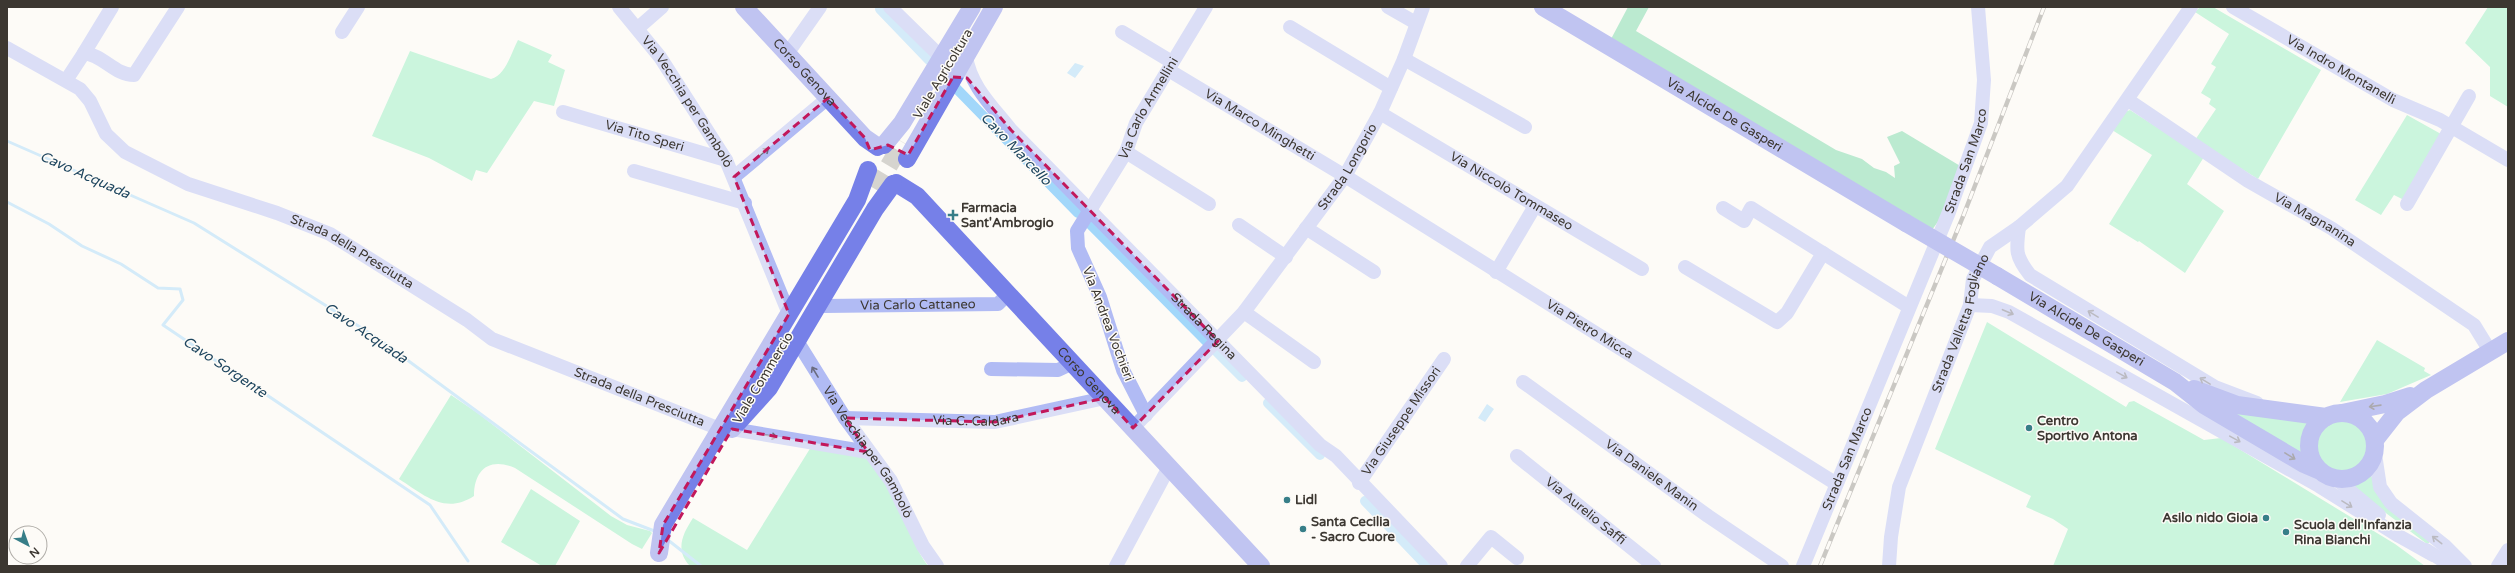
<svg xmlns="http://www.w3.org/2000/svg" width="2515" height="573" viewBox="0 0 2515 573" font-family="'Varela Round',sans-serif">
<rect width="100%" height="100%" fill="#fdfbf7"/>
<path fill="#8eedbd" d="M2200,7h13l108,63 -63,109 -63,-39 21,-31 -7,-5 2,-5 -10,-6 15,-26 -5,-3 18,-30 -34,-22z
M2488,7h20v100l-18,-11v-29l-25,-24z
M518,40l34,15 -4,7 17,8 -11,36 -20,-5 -47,72 -11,-3 -4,11 -43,-23 -57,-22 38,-85 81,28c15,-4 20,-26 27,-39z
M2130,110l74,47 -17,27 37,27 -39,62 -46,-32 -1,1 -29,-18 43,-69 -40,-25 13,-18z
M2407,115l34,19 -37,66 -10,-5 -13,20 -26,-15z
M1987,322l139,85 3,-5 5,-1 70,39 17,-2 174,106 30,22h-372l15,-37 -15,-10 -27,-12 5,-11 -96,-47z
M2377,340l48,28 -1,3 7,4 -44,19 -47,8z
M451,395l28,19 132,102 16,9 23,6 2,2 -10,16 -10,-5 -117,-76c-25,-11 -41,1 -41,28 -29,19 -50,-1 -75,-17z
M2216,403l98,17c-8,13 -10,22 -9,38z
M2316 446a26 26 0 1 1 52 0a26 26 0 1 1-52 0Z
M811,447c16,3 37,3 52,10 34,15 42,80 65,109h-238c-15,-16 -8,-31 3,-48l54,32z
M2371,475c12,33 30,45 58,65v3l-2,1 -77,-58z
M531,489l49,32 -25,45h-13l-41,-24z"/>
<path fill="#6cd4a1" d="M1628,7h21l-13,24 200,119 26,9 12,9 12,4 9,6 -1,-12 6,-3 -13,-26 15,-6 60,36 -20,49 -10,14 -321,-191z"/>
<path fill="#a2d7fa" d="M1075,63l9,3 -9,12 -8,-5z
M1487,404l7,5 -9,13 -7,-4z"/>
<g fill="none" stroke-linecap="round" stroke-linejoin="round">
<path stroke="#a2d7fa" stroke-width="3" d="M7,141l187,82 182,114 247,182 34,13
M7,202l42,22 33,22 39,18 37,24 22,1 3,11 -20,25 267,180 38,56
M668,540l33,26"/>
<path stroke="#a2d7fa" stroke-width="10" d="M880,9l49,51
M953,85l125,128
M1087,221l120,121
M1217,352l25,25
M1268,403l52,52
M1365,501l62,65"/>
<path stroke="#d6d4cf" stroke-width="18" stroke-dasharray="18 9" stroke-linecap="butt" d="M875,189l28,-47"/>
<g stroke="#b1bbf4" stroke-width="14">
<path id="s1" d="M619,7l41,50 66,103 63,154"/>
<path d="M890,7l51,50"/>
<path d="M1388,7l28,16"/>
<path id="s2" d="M2233,7l160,93 47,20 68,40"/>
<path d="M1290,27l101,61"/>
<path d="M638,28l24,-21"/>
<path d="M342,32l16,-25"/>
<path d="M1122,32l50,30"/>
<path id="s3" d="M7,48l73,41 10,12 16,33 19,18 63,32 89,29 53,21 137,86 25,19 228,90"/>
<path d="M84,53l28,-46"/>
<path d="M787,54l33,-47"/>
<path id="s4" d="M966,56c4,30 27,51 45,74l309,315 16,11 105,110"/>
<path d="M1404,59l121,68"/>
<path id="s5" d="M1175,74l170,102 490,307"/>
<path d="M67,79l17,-26c19,2 31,22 50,22l44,-68"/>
<path id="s6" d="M2128,100l120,81 83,47 143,97 16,26"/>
<path id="s7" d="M563,112l163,48"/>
<path id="s8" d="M1380,113l262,156"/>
<path d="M1126,152l83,52"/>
<path d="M634,171l111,32"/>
<path d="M734,177l94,-79"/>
<path d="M2407,204l62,-108"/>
<path d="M1723,208l21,13 7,-13 158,99"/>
<path d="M1239,225l47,32"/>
<path d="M2019,227c-3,23 -4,29 11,48l185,112 42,16"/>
<path d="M1306,228l68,44"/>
<path d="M1685,267l92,55 10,-9 36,-60"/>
<path d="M1496,272l39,-66"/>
<path d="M1970,305l22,1 17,6 310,174 80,50 34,19"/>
<path id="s9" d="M824,306l174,-2 10,-10"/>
<path d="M1244,312l70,50"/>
<path id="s10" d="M797,341l48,77 46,63 32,65 14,20"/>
<path d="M991,369l67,1 15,-7"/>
<path id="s11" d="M1523,382l185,134 74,50"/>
<path id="s12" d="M1146,415l-23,-45 -23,-73 -22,-49 -1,-17 49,-79 10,-29 70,-116"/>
<path id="s13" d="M845,418l150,4 110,-24"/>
<path id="s14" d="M1133,428l111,-116 101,-136 35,-63 24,-54 19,-52"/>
<path d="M732,429l136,23"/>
<path d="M2375,454l5,33 11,16 54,43 20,20"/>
<path id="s15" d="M1517,456l137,110"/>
<path d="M2336,479l43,36"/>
<path id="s16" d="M1359,483l85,-124"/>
<path d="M2426,550l26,16"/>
<path d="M1116,566l53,-99"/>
<path d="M1467,566l24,-29 26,21"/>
<path id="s17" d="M1803,566l146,-354 32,-89 3,-43 -6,-73"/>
<path id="s18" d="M1889,566l2,-29 8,-50 71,-182 3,-26 17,-32 29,-20 48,-41 124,-179"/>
<path d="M2498,566l10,-16"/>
</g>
<g stroke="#7680e8" stroke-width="18">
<path id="s19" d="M744,7l121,131 13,9"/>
<path id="s20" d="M1543,7l363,216"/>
<path d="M884,145l18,-22 70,-116"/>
<path d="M907,159l87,-152"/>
<path id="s21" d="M896,183l21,13 344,370"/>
<path id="s22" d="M1997,276l178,106 29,23 100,59 14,6"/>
<path d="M2194,389l43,16 89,12"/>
<circle cx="2342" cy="446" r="33"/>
<path d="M2342,413l43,-9 25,-8"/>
<path d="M732,429l37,-41 106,-179 18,-25"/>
<path d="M2375,440l22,-28 29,-22 82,-49"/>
<path d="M659,553l4,-28 194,-325 11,-30"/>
</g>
<g stroke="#8d8984" stroke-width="4.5">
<path id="rail" d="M1820,566l144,-352 80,-207"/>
</g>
<use href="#rail" stroke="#fdfbf7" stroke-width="3" stroke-dasharray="9" stroke-linecap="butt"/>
<path stroke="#7680e8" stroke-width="18" d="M1906,223l91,53"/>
</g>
<defs><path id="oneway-shaft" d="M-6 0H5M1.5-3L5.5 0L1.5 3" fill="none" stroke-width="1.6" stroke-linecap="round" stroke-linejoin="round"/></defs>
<g stroke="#6b6c7f">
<use href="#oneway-shaft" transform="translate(764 152) rotate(-40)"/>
<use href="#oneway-shaft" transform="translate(2008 312) rotate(23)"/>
<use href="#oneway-shaft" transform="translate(2093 314) rotate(-149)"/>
<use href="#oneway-shaft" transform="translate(815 372) rotate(-121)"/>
<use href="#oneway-shaft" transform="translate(2122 375) rotate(29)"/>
<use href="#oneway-shaft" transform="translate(2205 381) rotate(-149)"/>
<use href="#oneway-shaft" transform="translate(771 436) rotate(10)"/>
<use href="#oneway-shaft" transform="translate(2235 439) rotate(29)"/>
<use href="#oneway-shaft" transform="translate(2347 504) rotate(32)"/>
<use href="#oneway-shaft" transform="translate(2437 540) rotate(-142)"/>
</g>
<g stroke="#484656">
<use href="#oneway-shaft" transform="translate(2375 406) rotate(172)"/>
<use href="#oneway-shaft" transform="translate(2290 456) rotate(31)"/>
</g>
<path d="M0 0H2515V573H0ZM953,77l14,1 44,52 207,211 -85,87 -28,-30 -110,24 -150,-4 23,34 -136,-23 -73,124 4,-28 126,-211 -55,-137 94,-79 37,40 5,12 18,-5 20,10z" fill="#fdfbf7" fill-opacity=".55" fill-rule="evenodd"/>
<path fill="none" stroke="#c2185b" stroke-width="3" stroke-dasharray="8 5" stroke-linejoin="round" d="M953,77l14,1 44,52 207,211 -85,87 -28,-30 -110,24 -150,-4 23,34 -136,-23 -73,124 4,-28 126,-211 -55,-137 94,-79 37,40 5,12 18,-5 20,10z"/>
<g fill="#377e88" stroke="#fdfbf7" stroke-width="1.5">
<path d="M951 209h4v4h4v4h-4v4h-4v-4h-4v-4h4z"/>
<circle cx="2029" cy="428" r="4"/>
<circle cx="1287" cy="500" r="4"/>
<circle cx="2266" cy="518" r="4"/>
<circle cx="1303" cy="529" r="4"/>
<circle cx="2286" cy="532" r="4"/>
</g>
<g text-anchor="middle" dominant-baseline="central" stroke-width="3" stroke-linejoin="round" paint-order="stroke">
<g font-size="13" fill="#3c3731" stroke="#fdfbf7">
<text stroke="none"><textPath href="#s2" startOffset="125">Via Indro Montanelli</textPath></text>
<text stroke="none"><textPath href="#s19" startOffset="89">Corso Genova</textPath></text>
<text transform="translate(943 74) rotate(-59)">Viale Agricoltura</text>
<text stroke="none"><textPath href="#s1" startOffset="117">Via Vecchia per Gambolò</textPath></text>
<text stroke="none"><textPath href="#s12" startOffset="340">Via Carlo Armellini</textPath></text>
<text stroke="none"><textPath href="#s20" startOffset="211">Via Alcide De Gasperi</textPath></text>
<text stroke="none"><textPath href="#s5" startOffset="99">Via Marco Minghetti</textPath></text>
<text stroke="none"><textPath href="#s7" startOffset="85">Via Tito Speri</textPath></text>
<text stroke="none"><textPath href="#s17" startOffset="437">Strada San Marco</textPath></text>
<text stroke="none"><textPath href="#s14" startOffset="339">Strada Longorio</textPath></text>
<text stroke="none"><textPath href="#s8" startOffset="153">Via Niccolò Tommaseo</textPath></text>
<text stroke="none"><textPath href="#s6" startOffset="222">Via Magnanina</textPath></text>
<text stroke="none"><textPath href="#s3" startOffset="411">Strada della Presciutta</textPath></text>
<text stroke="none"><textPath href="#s9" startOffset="94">Via Carlo Cattaneo</textPath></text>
<text transform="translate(1108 324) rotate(69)">Via Andrea Vochieri</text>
<text stroke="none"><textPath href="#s18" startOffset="255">Strada Valletta Fogliano</textPath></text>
<text stroke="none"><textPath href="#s4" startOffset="363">Strada Regina</textPath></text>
<text stroke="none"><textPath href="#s22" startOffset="104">Via Alcide De Gasperi</textPath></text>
<text stroke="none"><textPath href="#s5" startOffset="487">Via Pietro Micca</textPath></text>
<text transform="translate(763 378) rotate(-59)">Viale Commercio</text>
<text stroke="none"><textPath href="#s21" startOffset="277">Corso Genova</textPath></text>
<text stroke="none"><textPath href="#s3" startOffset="735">Strada della Presciutta</textPath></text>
<text stroke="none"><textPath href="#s13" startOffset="131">Via C. Caldara</textPath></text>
<text stroke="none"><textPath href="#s16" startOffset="75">Via Giuseppe Missori</textPath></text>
<text stroke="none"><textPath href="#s10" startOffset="132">Via Vecchia per Gambolò</textPath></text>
<text stroke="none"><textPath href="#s17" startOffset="116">Strada San Marco</textPath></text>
<text stroke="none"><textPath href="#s11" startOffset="159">Via Daniele Manin</textPath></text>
<text stroke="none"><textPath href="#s15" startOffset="88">Via Aurelio Saffi</textPath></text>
</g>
<g font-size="13" font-weight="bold" fill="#3c3731" stroke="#fdfbf7" text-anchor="start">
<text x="961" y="208">Farmacia<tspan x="961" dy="15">Sant'Ambrogio</tspan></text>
<text x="2037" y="421">Centro<tspan x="2037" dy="15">Sportivo Antona</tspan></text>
<text x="1295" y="500">Lidl</text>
<text x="2258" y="518" text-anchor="end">Asilo nido Gioia</text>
<text x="1311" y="522">Santa Cecilia<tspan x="1311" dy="15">- Sacro Cuore</tspan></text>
<text x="2294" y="525">Scuola dell'Infanzia<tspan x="2294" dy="15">Rina Bianchi</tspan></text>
</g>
<g font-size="14" font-style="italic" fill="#1f465f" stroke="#fdfbf7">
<text transform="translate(1016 149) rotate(46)">Cavo Marcello</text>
<text transform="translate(85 175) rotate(24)">Cavo Acquada</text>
<text transform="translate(366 333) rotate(34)">Cavo Acquada</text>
<text transform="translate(225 367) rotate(34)">Cavo Sorgente</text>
</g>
</g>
<rect width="2515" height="573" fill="none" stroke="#3c3731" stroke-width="16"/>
<g transform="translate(28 545) rotate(139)"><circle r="19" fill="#fdfbf7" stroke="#b0ada8"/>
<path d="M0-3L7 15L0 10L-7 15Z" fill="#377e88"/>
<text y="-6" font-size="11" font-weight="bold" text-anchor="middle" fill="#3c3731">N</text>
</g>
</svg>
